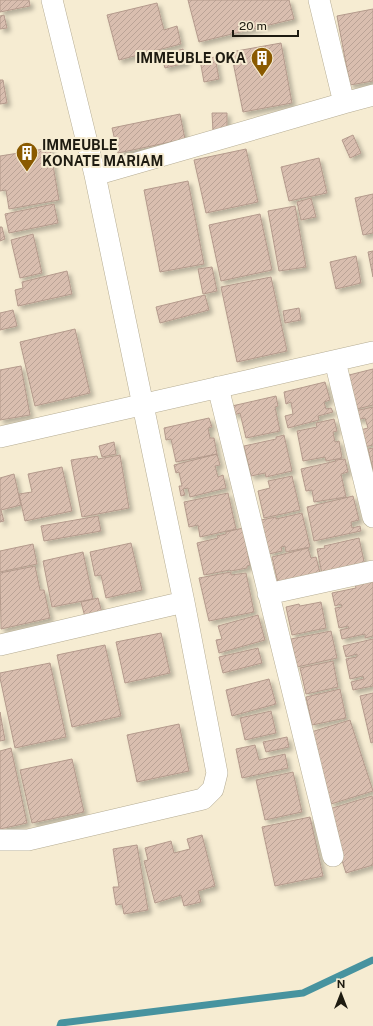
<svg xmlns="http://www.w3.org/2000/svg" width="373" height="1026" viewBox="0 0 373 1026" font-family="'Public Sans',sans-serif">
<defs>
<pattern id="building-hatch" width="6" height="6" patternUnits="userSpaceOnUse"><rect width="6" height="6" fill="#d9beaf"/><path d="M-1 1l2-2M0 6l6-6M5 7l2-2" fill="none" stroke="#baa396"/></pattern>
<filter id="shadow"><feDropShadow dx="3.5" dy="3.5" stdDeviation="2" flood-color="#0004"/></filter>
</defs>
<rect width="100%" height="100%" fill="#f6ecd2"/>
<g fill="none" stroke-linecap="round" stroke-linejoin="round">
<path stroke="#47939f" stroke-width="7" d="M60,1026l1,-3 242,-30 70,-33"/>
</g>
<path fill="url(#building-hatch)" stroke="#b49a8c" filter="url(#shadow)" d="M0,0h29l1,6 -30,6z
M188,0h101l5,19 -95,23z
M157,3l7,27 13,-4 4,18 -62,16 -12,-45z
M373,9v72l-23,4 -13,-69z
M4,15l3,13 -7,1v-13z
M281,43l11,60 -49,9 -12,-60z
M183,49l3,14 -21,5 -4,-13z
M215,57l4,22 -15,3 -4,-22z
M0,80h3l4,23 -7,1z
M212,113h15v17l-14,1z
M180,114l5,25 -67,14 -6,-25z
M353,135l8,18 -11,5 -8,-18z
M50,148l9,52 -50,9 -3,-19 -6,1v-35z
M246,149l12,53 -52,11 -12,-53z
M319,158l8,35 -38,8 -8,-34z
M188,181l16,83 -44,8 -16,-82z
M373,194v39l-10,2 -8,-37z
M311,198l5,19 -15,3 -4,-18z
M54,204l4,19 -49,10 -4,-19z
M295,206l11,61 -27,4 -11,-60z
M260,214l12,56 -51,11 -12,-56z
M0,227h2l3,12 -5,2z
M33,234l9,39 -22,5 -9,-38z
M373,251v26l-5,-25z
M356,256l5,27 -25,6 -6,-27z
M212,267l5,24 -14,3 -5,-25z
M67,271l5,23 -54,12 -3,-16 8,-2 -1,-6z
M271,277l16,74 -50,11 -16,-75z
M205,295l4,15 -49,13 -4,-16z
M299,308l2,12 -16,3 -2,-12z
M13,310l4,16 -17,4v-17z
M75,329l15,64 -55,13 -15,-64z
M21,366l9,49 -30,5v-50z
M373,369v36l-20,5 -8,-34z
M325,382l5,18 -6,2 2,7 5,-1 2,4 -15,4 1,4 -31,8 -3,-12 8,-2 -2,-12 -5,2 -2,-12z
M276,396l2,10 -3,1 5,24 -34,7 -6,-25 -6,2 -2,-9z
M373,407v38l-9,2 -4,-17 8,-2 -3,-10 -8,2 -2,-9z
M209,418l3,9 -4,1 2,10h4l3,16 -41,8 -5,-23 -5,1 -2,-12z
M334,419l3,12 -4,1 2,10 4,-1 3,17 -16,3 -1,-4 -22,4 -6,-30 20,-4 -1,-4z
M284,435l8,36 -26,6 -1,-4 -14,3 -7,-30 32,-7v-2z
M114,442l2,12 -14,3 -3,-11z
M373,448v22l-5,-21z
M217,454l3,11 -5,1 3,11 5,-2 3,13 -36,9 -2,-9 -5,1 2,6 -4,1 -2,-10h3l-3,-14 -3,1 -2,-8z
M120,455l9,53 -47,9 -11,-57 26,-4 1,3z
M345,459l3,13 -7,2 5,23 -32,5 -2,-12 -6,1 -5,-22 35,-8 -1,-1z
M62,467l10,44 -47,10 -6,-27 13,-2 -4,-18z
M14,474l7,31 -20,5 3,11 -4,1v-44z
M292,476l8,34 -36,8 -6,-27 12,-3 -2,-7z
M228,493l8,36 -36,8 -2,-12 -9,2 -5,-25z
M353,496l6,24 -8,2 1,6 8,-2 1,5 -47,10 -7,-34z
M302,513l8,34 -24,5 -1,-6 -4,1 1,4 -13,3 -8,-34 15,-3v2z
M98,516l3,15 -57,10 -3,-15z
M243,528l7,37 -3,1v2l-16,3 -1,-1 -26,5 -7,-32 21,-5 -1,-2 9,-2v-2z
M359,538l6,28 -42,13 -6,-30 8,-1 -1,-2z
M131,543l11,47 -36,8 -5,-23 -6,1 -5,-24z
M33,544l4,20 -37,8v-21z
M308,548l3,10 5,-1 4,16 -42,10 -6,-26z
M83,552l10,47 -41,8 -9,-46z
M35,566l5,24h4l6,28 -49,11 -1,-56z
M231,572v3l15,-2 8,39 -45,9 -10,-43z
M373,580v56l-8,2v-4l-23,5 -2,-9 9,-2 -1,-2 -9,2 -4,-20 7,-1 -1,-3 -6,2 -3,-13 24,-5 -1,-4z
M98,598l4,15 -17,4 -4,-15z
M321,602l5,26 -34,7 -6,-28 13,-3 1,2z
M258,615l7,25 -46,13 -3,-13 6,-1 -4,-13z
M331,631l6,27 -40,9 -6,-28z
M161,633l9,40 -45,10 -9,-41z
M373,639v47l-20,4 -2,-8 13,-3 -1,-3 -13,3 -4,-20 11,-2v-3l-11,3 -3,-11z
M105,645l16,71 -49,11 -15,-72z
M258,648l4,15 -39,10 -4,-16z
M333,661l5,26 -32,7 -6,-26z
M50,663l16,74 -51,11 -15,-70v-5z
M269,679l7,25 -44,12 -6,-26z
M340,689l6,29 -34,7 -6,-28z
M373,693v49l-2,1 -11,-47z
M271,711l5,22 -31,7 -5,-22z
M0,712l5,28 -5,1z
M350,720l23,71 -42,13 -23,-71z
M179,724l10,47 -52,11 -10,-47z
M287,737l2,10 -23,5 -3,-10z
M255,745l4,15 26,-6 3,14 -46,10 -6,-29z
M11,748l16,75 -27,6v-78z
M72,759l12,53 -52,11 -12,-53z
M293,772l9,40 -37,8 -9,-40z
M372,796l1,4v65l-27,8 -20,-63z
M310,817l13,59 -48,10 -13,-59z
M202,835l13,51 -17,5 3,11 -17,4 -3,-11 -26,8 -11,-42 4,-1 -3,-12 26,-7 3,12 16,-4 -3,-10z
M137,845l11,65 -24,4 -2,-10 -6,1 -3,-18h6l-6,-38z"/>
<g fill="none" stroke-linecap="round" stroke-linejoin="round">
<g stroke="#b5ac93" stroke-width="22">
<path id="minor" d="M344,103l29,-8
M95,175l249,-72 -25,-103
M335,361l38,156
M218,387l115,469
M0,437l373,-85
M268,594l105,-23
M0,645l184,-43
M0,840h28l175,-41 10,-10 4,-16 -33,-171 -89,-427 -43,-175"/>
</g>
<use href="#minor" stroke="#fff" stroke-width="21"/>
</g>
<defs>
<g id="building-pin" transform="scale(1.15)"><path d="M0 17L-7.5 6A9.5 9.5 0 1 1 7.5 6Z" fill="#8a5a00" stroke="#f6ecd2"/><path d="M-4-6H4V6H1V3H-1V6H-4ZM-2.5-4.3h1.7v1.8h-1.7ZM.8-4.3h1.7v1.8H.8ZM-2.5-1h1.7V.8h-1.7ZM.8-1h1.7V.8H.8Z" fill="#fff"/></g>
</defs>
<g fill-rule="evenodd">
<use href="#building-pin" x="262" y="58"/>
<use href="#building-pin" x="27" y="153"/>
</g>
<g text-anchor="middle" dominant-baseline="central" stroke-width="4" stroke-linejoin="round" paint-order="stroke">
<g font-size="14" font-weight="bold" fill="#1e1b11" stroke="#f6ecd2" text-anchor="end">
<text x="246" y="58">IMMEUBLE OKA</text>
<text x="42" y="145" text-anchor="start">IMMEUBLE<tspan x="42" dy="16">KONATE MARIAM</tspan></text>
</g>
</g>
<g transform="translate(341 994)" stroke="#f6ecd2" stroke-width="3" paint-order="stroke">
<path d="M0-3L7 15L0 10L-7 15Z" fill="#1e1b11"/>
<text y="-6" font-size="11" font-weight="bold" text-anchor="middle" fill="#1e1b11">N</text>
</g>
<path d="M233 30v6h65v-6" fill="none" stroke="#1e1b11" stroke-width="2"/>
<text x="239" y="30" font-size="12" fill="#1e1b11" stroke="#f6ecd2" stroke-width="3" paint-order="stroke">20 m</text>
</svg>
